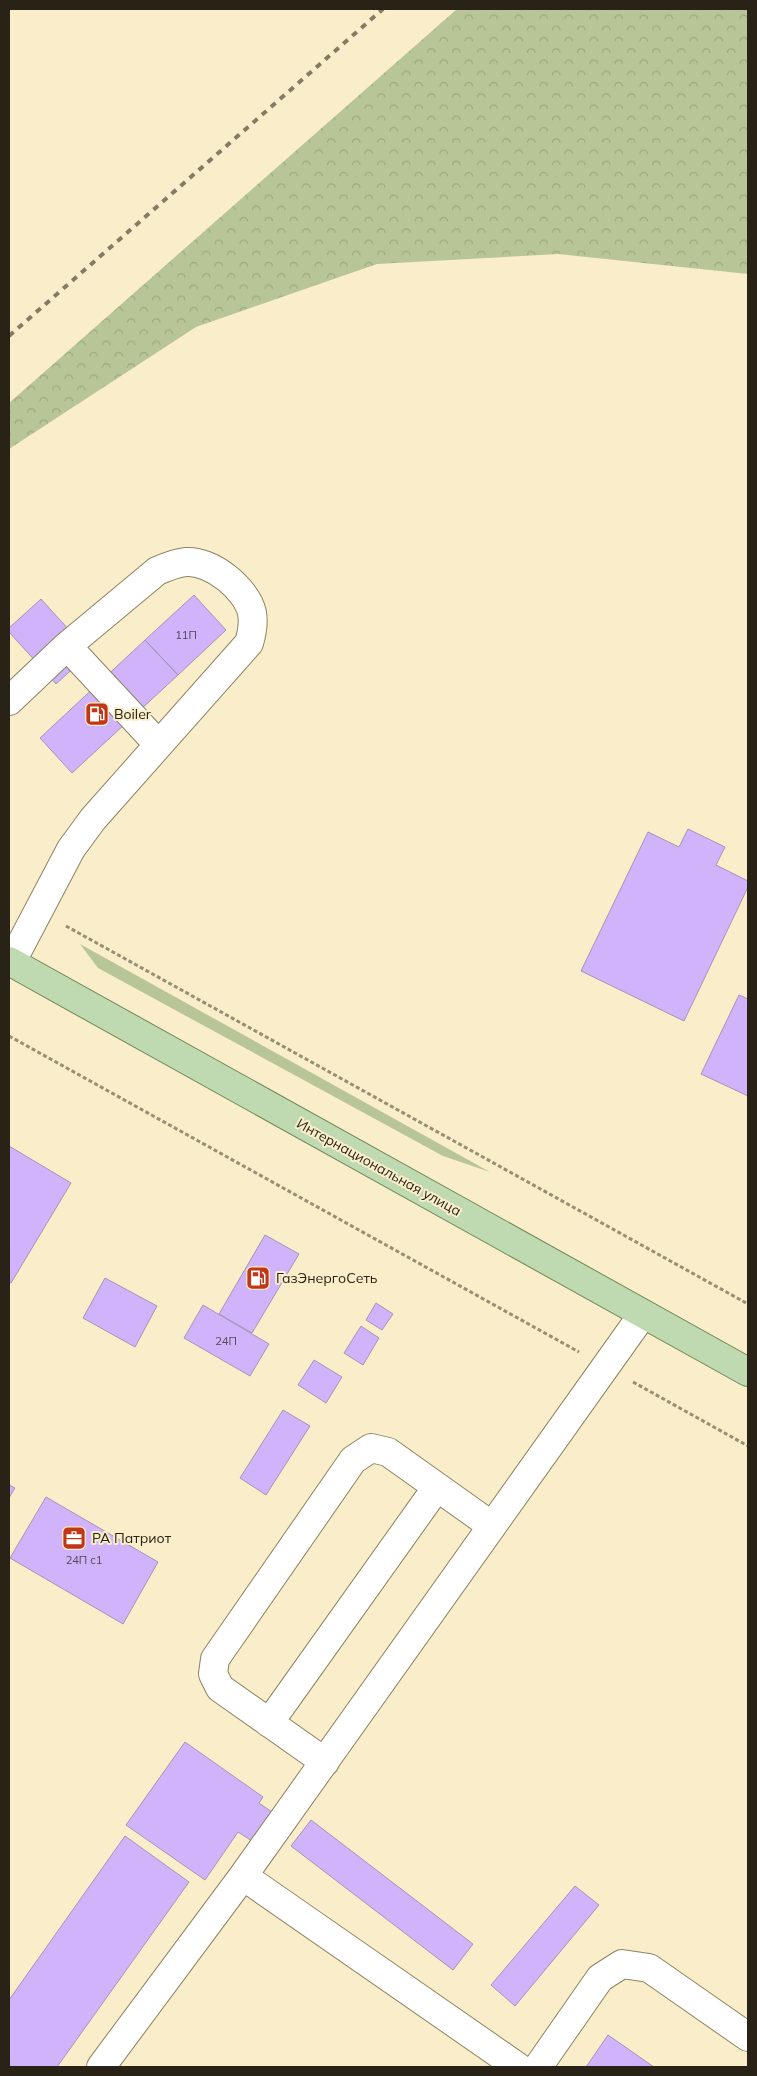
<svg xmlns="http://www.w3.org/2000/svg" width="757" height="2076" viewBox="0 0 757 2076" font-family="Mulish,sans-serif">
<defs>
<pattern id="forest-crowns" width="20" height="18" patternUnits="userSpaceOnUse" patternTransform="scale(1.25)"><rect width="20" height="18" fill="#b7c597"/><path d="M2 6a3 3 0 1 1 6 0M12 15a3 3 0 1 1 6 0" fill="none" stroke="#9da981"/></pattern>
</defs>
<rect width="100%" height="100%" fill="#faeeca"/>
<path fill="#b7c597" d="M80,944l410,228 -47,-16 -345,-188z"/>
<path fill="url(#forest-crowns)" d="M457,9h291v265l-190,-20 -181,10 -181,63 -187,122v-46z"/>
<path fill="#d0b3fa" stroke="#a296b6" d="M194,595l32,35 -48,45 -33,-35z
M41,599l49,54 -34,31 -47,-52v-4z
M145,640l33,35 -106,98 -32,-35z
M688,829l37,18 -9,18 32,16v6l-64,134 -103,-50 67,-139 31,15z
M739,995l9,4v97l-47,-22z
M9,1146l62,37 -60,100 -2,-1z
M265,1235l34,19 -47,79 -33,-19z
M105,1278l52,28 -22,41 -52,-29z
M376,1303l17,11 -11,16 -16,-10z
M203,1305l66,39 -19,32 -66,-38z
M361,1326l18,12 -16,27 -19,-12z
M314,1360l28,17 -16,26 -28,-18z
M283,1410l27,16 -44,69 -26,-17z
M9,1485l6,3 -6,10z
M46,1497l112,65 -35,62 -113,-66z
M185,1742l78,55 -4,6 13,9 -20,29 -14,-9 -33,48 -79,-55z
M311,1820l162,124 -20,26 -162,-124z
M125,1836l64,46 -132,185h-48v-67z
M575,1886l24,19 -84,101 -24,-21z
M608,2035l46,32h-68z"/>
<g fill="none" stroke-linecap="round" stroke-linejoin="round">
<g stroke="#8d8361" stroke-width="30">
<path id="minor" d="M9,701l58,-55 91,98
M11,963l60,-114 22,-30 156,-176c3,-10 5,-19 3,-30 -5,-24 -41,-53 -66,-51 -10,1 -20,5 -29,9l-90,75
M269,1723l168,-236
M325,1762l-105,-74 -7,-14 2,-15 138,-199 18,-12 17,4 104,74
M243,1876l275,191
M101,2067l142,-191 400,-562
M538,2067l62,-89 22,-14 27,4 99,69"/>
</g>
<g stroke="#6e8858" stroke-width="30">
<path id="major" d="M9,961l739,411"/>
</g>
<path stroke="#978f75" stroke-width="3" stroke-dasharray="4 2.5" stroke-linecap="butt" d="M66,926l682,378
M9,1036l570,316
M633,1382l115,64"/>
<use href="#minor" stroke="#fff" stroke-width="28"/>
<use href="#major" stroke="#bfd9b0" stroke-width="28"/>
<path stroke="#837b64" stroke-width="4" stroke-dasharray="6 6" stroke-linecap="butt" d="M9,336l374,-327"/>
</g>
<defs>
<g id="fuel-square" transform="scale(1.25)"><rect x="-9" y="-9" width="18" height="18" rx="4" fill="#c13617" stroke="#faeeca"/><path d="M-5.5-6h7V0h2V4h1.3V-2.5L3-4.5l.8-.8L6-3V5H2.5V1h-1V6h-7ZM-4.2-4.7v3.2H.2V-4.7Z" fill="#fff"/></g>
<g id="office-square" transform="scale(1.25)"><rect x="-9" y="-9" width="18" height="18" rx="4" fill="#c13617" stroke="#faeeca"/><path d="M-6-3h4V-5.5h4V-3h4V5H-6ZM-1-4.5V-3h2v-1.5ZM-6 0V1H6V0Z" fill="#fff"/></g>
</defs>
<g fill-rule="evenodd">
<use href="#fuel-square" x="97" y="714"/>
<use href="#fuel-square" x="258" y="1278"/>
<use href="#office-square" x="74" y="1538"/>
</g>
<g text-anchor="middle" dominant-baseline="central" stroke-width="4" stroke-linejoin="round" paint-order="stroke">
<g font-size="11" fill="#52474f">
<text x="186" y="635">11П</text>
<text x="226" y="1341">24П</text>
<text x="84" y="1560">24П с1</text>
</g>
<g font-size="14" fill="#282316" stroke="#faeeca" text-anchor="start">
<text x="114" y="714">Boiler</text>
<text x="276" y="1278">ГазЭнергоСеть</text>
<text x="92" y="1538">РА Патриот</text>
</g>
<g font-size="14" fill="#282316" stroke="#faeeca">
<text transform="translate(379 1167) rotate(29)">Интернациональная улица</text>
</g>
</g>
<rect width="757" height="2076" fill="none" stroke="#282316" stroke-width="20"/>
</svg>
